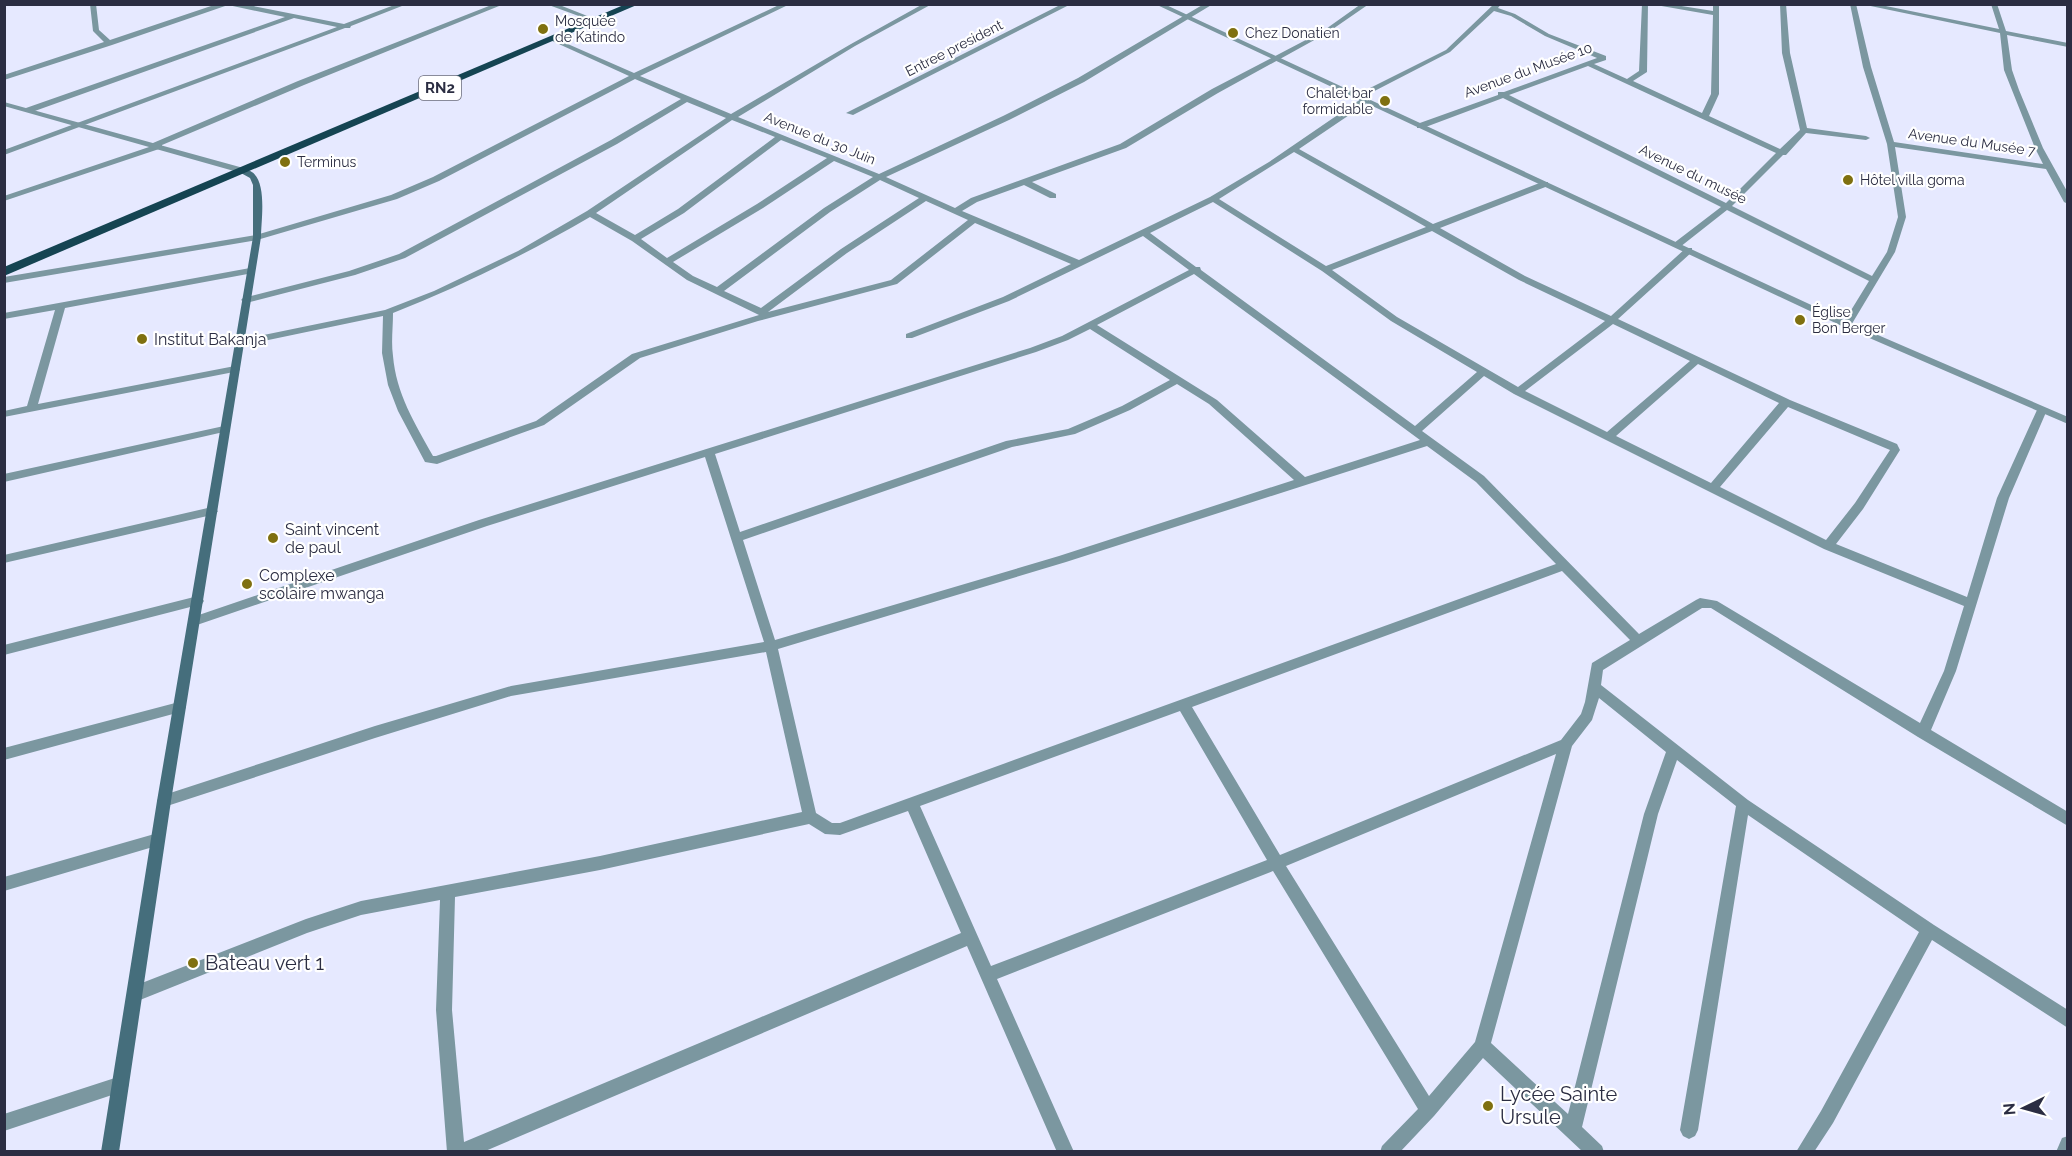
<svg xmlns="http://www.w3.org/2000/svg" width="2072" height="1156" viewBox="0 0 2072 1156" font-family="Raleway,sans-serif">
<rect width="100%" height="100%" fill="#e6e9ff"/>
<g fill="none" stroke-linecap="round" stroke-linejoin="round">
<path fill="#7b97a0" fill-rule="evenodd" d="M90,4h6l3,26 11,10 107,-36h26l101,20 53,-20h10l-56,22 -1,2h-5l-341,127v-5l333,-123 -43,-9 -262,94h-6v-4l259,-91 -57,-12 -116,40 -108,35v-5l100,-33 -11,-11z
M494,4h10l-200,81 -142,60v3l-158,53v-5l148,-50 1,-3 145,-62z
M546,4h11l43,17 -5,1z
M781,4h9l-150,72 91,38 120,-70 72,-40h9l-77,42 -117,71 141,57 124,-58 75,-38 126,-74h9l-129,78 -75,38 -123,57 69,31 16,-10 149,-54 92,-55 111,-58 38,-27h8l-42,29 -109,60 -92,55 -94,34 24,12v4h-6l-26,-13 -47,17 -15,9 117,49 131,-63 59,-35 92,-63h6v4l-68,46 134,75 109,-42h6v4l-108,42 85,48 86,40 75,-68h6v4l-74,67 172,81 107,44 3,6 -37,59 -27,35 131,53 30,-99 40,-88 1,-2h8l1,2 -38,88 -53,173 -25,59 137,82v14l-150,-89 -207,-129h-9l-99,62 -2,15 147,115 186,125 134,85v18l-136,-88 -99,183 -19,29h-18l25,-41 98,-179 -171,-117 -50,315 -3,6 -6,3 -6,-3 -3,-6 56,-324 -59,-46 -19,54 -76,313 20,19 2,6h-21l-100,-94 -49,58 -34,36h-20l2,-6 36,-37 -145,-238 -276,108 77,173h-17l-90,-206 -484,206h-36l-11,-142 4,-110 -79,15 -54,18 -172,69 -6,-2 -2,-6 2,-6 177,-69 55,-18 239,-45 202,-44 -36,-160 -255,44 -136,42 -211,69 -5,-2 -2,-4 2,-4 5,-2 211,-69 136,-40 253,-44 -59,-185 -218,69 -293,100 -4,-2 -2,-3 2,-3 289,-98 551,-172 32,-12 127,-66 -46,-34 -134,65 -97,37h-6v-4l97,-37 68,-33 -96,-41 -78,61 -139,37 -118,37 -96,67 -107,39 -12,-2 -27,-51 -10,-26 -6,-32 1,-37 -144,30 -5,-3 5,-3 146,-30 49,-19 84,-40 69,-40 139,-93 -39,-16 -70,42 -212,114 -50,17 -109,28 -5,-3 2,-2 106,-27 50,-17 212,-114 70,-41 -46,-20 -196,102 -42,18 -140,41 -253,43v-6l252,-42 135,-40 42,-18 196,-101 -79,-36v-2h4l80,35zM732,120l43,17 -97,72 -43,26 -39,-22zM781,140l46,18 -70,46 -90,54 -26,-19 43,-26zM1294,152l132,75 -100,39 -107,-67zM834,161l39,16 -49,31 -107,79 -24,-11 -20,-14 90,-54zM880,180l39,18 -78,51 -80,59 -37,-17 106,-79zM926,201l42,19 -77,60 -123,32 79,-59zM1213,202l109,69 69,50 86,51 -62,54 -214,-156 -1,-3h-4l-46,-34zM590,217l42,24 55,39 72,35 -127,39 -96,67 -100,35h-3c-18,-32 -37,-63 -40,-100 -2,-14 0,-28 0,-43 69,-27 133,-59 197,-96zM1432,231l87,49 86,41 -87,66 -121,-70 -65,-47zM1194,274l226,166 -115,37 -88,-77 -120,-75zM1613,324l77,37 -83,71 -82,-41zM1090,329l80,51 -48,26 -54,23 -62,12 -266,91 -25,-78 321,-102 32,-12zM1698,364l81,39 -68,80 -95,-47zM1484,376l30,18 310,155 140,57 -20,65 -24,52 -203,-122 -17,-3 -4,2 -57,34 -155,-158 -62,-45zM1177,384l32,20 85,76 -235,76 -284,84 -32,-100 269,-93 63,-13 55,-24zM1788,407l102,43 -35,53 -29,37 -106,-53zM1427,446l49,36 80,82 -716,259h-8l-16,-10 -38,-164 288,-87zM1562,571l68,69 -38,23 -7,39 -4,12 -20,26 -281,115 -88,-148zM1599,698l67,54 -22,62 -76,300 -77,-71 81,-297 20,-26zM1180,711l87,149 -276,106 -71,-160zM1556,754l-81,288 -46,54 -143,-230zM908,811l53,122 -497,209 -12,-132 3,-113 145,-27 209,-46 16,10 15,1z
M1062,4h9l-218,111 -7,-2z
M1494,4h7l-3,4 17,6 34,20 57,22v4l-12,4 33,15 12,-8 3,-67h6l-1,68 -14,9 69,32 9,-19 2,-79 -63,-11h19l44,7v-7h6v90l-10,22 71,33 20,-19 -18,-77 -2,-49h6l4,49 17,75 59,8 4,2 -4,2 -60,-7 -20,22h-3l-51,51 140,70 15,-24 11,-35 -11,-73 -24,-77 -13,-63h6l15,63 23,75 149,22 -8,-16 -31,-78 -4,-37 -139,-29h15l123,25 -8,-25h6l9,27 62,12v4l-61,-12 5,35 7,20 24,58 25,45v11l-4,-2 -18,-33 -151,-22 11,70 -11,35 -45,75h-6l-2,-2 27,-44 -142,-71 -47,37h-6v-4l47,-36 -218,-109 -80,30h-6v-4l81,-29v-3h6l93,-34 -52,-22 -34,-20 -17,-5 -44,41 -91,47 -7,-2 94,-47zM1588,66l188,87 -50,50 -217,-108z
M250,268l5,3 -2,2 -188,35 -27,96 197,-38 5,3 -1,2 -235,46v-6l23,-5 28,-96 -51,9v-6z
M224,426l4,1 1,2 -1,2 -224,51v-8z
M212,507l6,4 -2,3 -212,49v-8z
M198,596l4,2 2,3 -2,3 -198,51v-10z
M179,702l5,1 2,4 -2,4 -180,49v-12z
M158,833l5,1 2,5 -2,5 -159,47v-14z
M121,1076l6,2 2,6 -2,6 -123,41v-17z
M2068,1136v16h-12l6,-14z"/>
<path fill="#7b97a0" fill-rule="evenodd" d="M1155,4h9l686,319 218,94v7l-224,-97z
M4,102l243,67 1,2 -7,2 -237,-67z"/>
<path fill="#456e7c" fill-rule="evenodd" d="M241,169c29,-1 20,49 20,68l-90,564 -52,351h-18l56,-351 96,-564v-52l-3,-7 -9,-5z"/>
<path fill="#154452" fill-rule="evenodd" d="M626,4h13l-635,272v-9z"/>
</g>
<g fill="#7f7010" stroke="#fff" stroke-width="2">
<circle cx="543" cy="29" r="6"/>
<circle cx="1233" cy="33" r="6"/>
<circle cx="1385" cy="101" r="6"/>
<circle cx="285" cy="162" r="6"/>
<circle cx="1848" cy="180" r="6"/>
<circle cx="1800" cy="320" r="6"/>
<circle cx="142" cy="339" r="6"/>
<circle cx="273" cy="538" r="6"/>
<circle cx="247" cy="584" r="6"/>
<circle cx="193" cy="963" r="6"/>
<circle cx="1488" cy="1106" r="6"/>
</g>
<g text-anchor="middle" dominant-baseline="central" stroke-width="4.5" stroke-linejoin="round" paint-order="stroke">
<g font-size="14" fill="#2b2d42" stroke="#fff" text-anchor="start">
<text x="555" y="21">Mosquée<tspan x="555" dy="16">de Katindo</tspan></text>
<text x="1245" y="33">Chez Donatien</text>
<text x="1373" y="93" text-anchor="end">Chalet bar<tspan x="1373" dy="16">formidable</tspan></text>
<text x="297" y="162">Terminus</text>
<text x="1860" y="180">Hôtel villa goma</text>
<text x="1812" y="312">Église<tspan x="1812" dy="16">Bon Berger</tspan></text>
</g>
<g font-size="14" fill="#2b2d42" stroke="#fff">
<text transform="translate(954 48) rotate(-27)">Entree president</text>
<text transform="translate(1528 70) rotate(-20)">Avenue du Musée 10</text>
<text transform="translate(820 138) rotate(22)">Avenue du 30 Juin</text>
<text transform="translate(1972 142) rotate(8)">Avenue du Musée 7</text>
<text transform="translate(1693 174) rotate(26)">Avenue du musée</text>
</g>
<rect fill="#fff" stroke="#6b6c7b" stroke-width="1.5" x="419" y="76" width="42" height="24" rx="4.5"/>
<g font-size="15" font-weight="bold" fill="#2b2d42">
<text x="440" y="88">RN2</text>
</g>
<g font-size="16" fill="#2b2d42" stroke="#fff" text-anchor="start">
<text x="154" y="339">Institut Bakanja</text>
<text x="285" y="529">Saint vincent<tspan x="285" dy="18">de paul</tspan></text>
<text x="259" y="575">Complexe<tspan x="259" dy="18">scolaire mwanga</tspan></text>
</g>
<g font-size="20" fill="#2b2d42" stroke="#fff" text-anchor="start">
<text x="205" y="963">Bateau vert 1</text>
<text x="1500" y="1094">Lycée Sainte<tspan x="1500" dy="23">Ursule</tspan></text>
</g>
</g>
<rect width="2072" height="1156" fill="none" stroke="#2b2d42" stroke-width="12"/>
<g transform="translate(2024 1108) rotate(265)" stroke="#ffffff" stroke-width="4.5" paint-order="stroke">
<path d="M0-4.5L10 22L0 15L-10 22Z" fill="#2b2d42"/>
<text y="-9" font-size="16" font-weight="bold" text-anchor="middle" fill="#2b2d42">N</text>
</g>
</svg>
